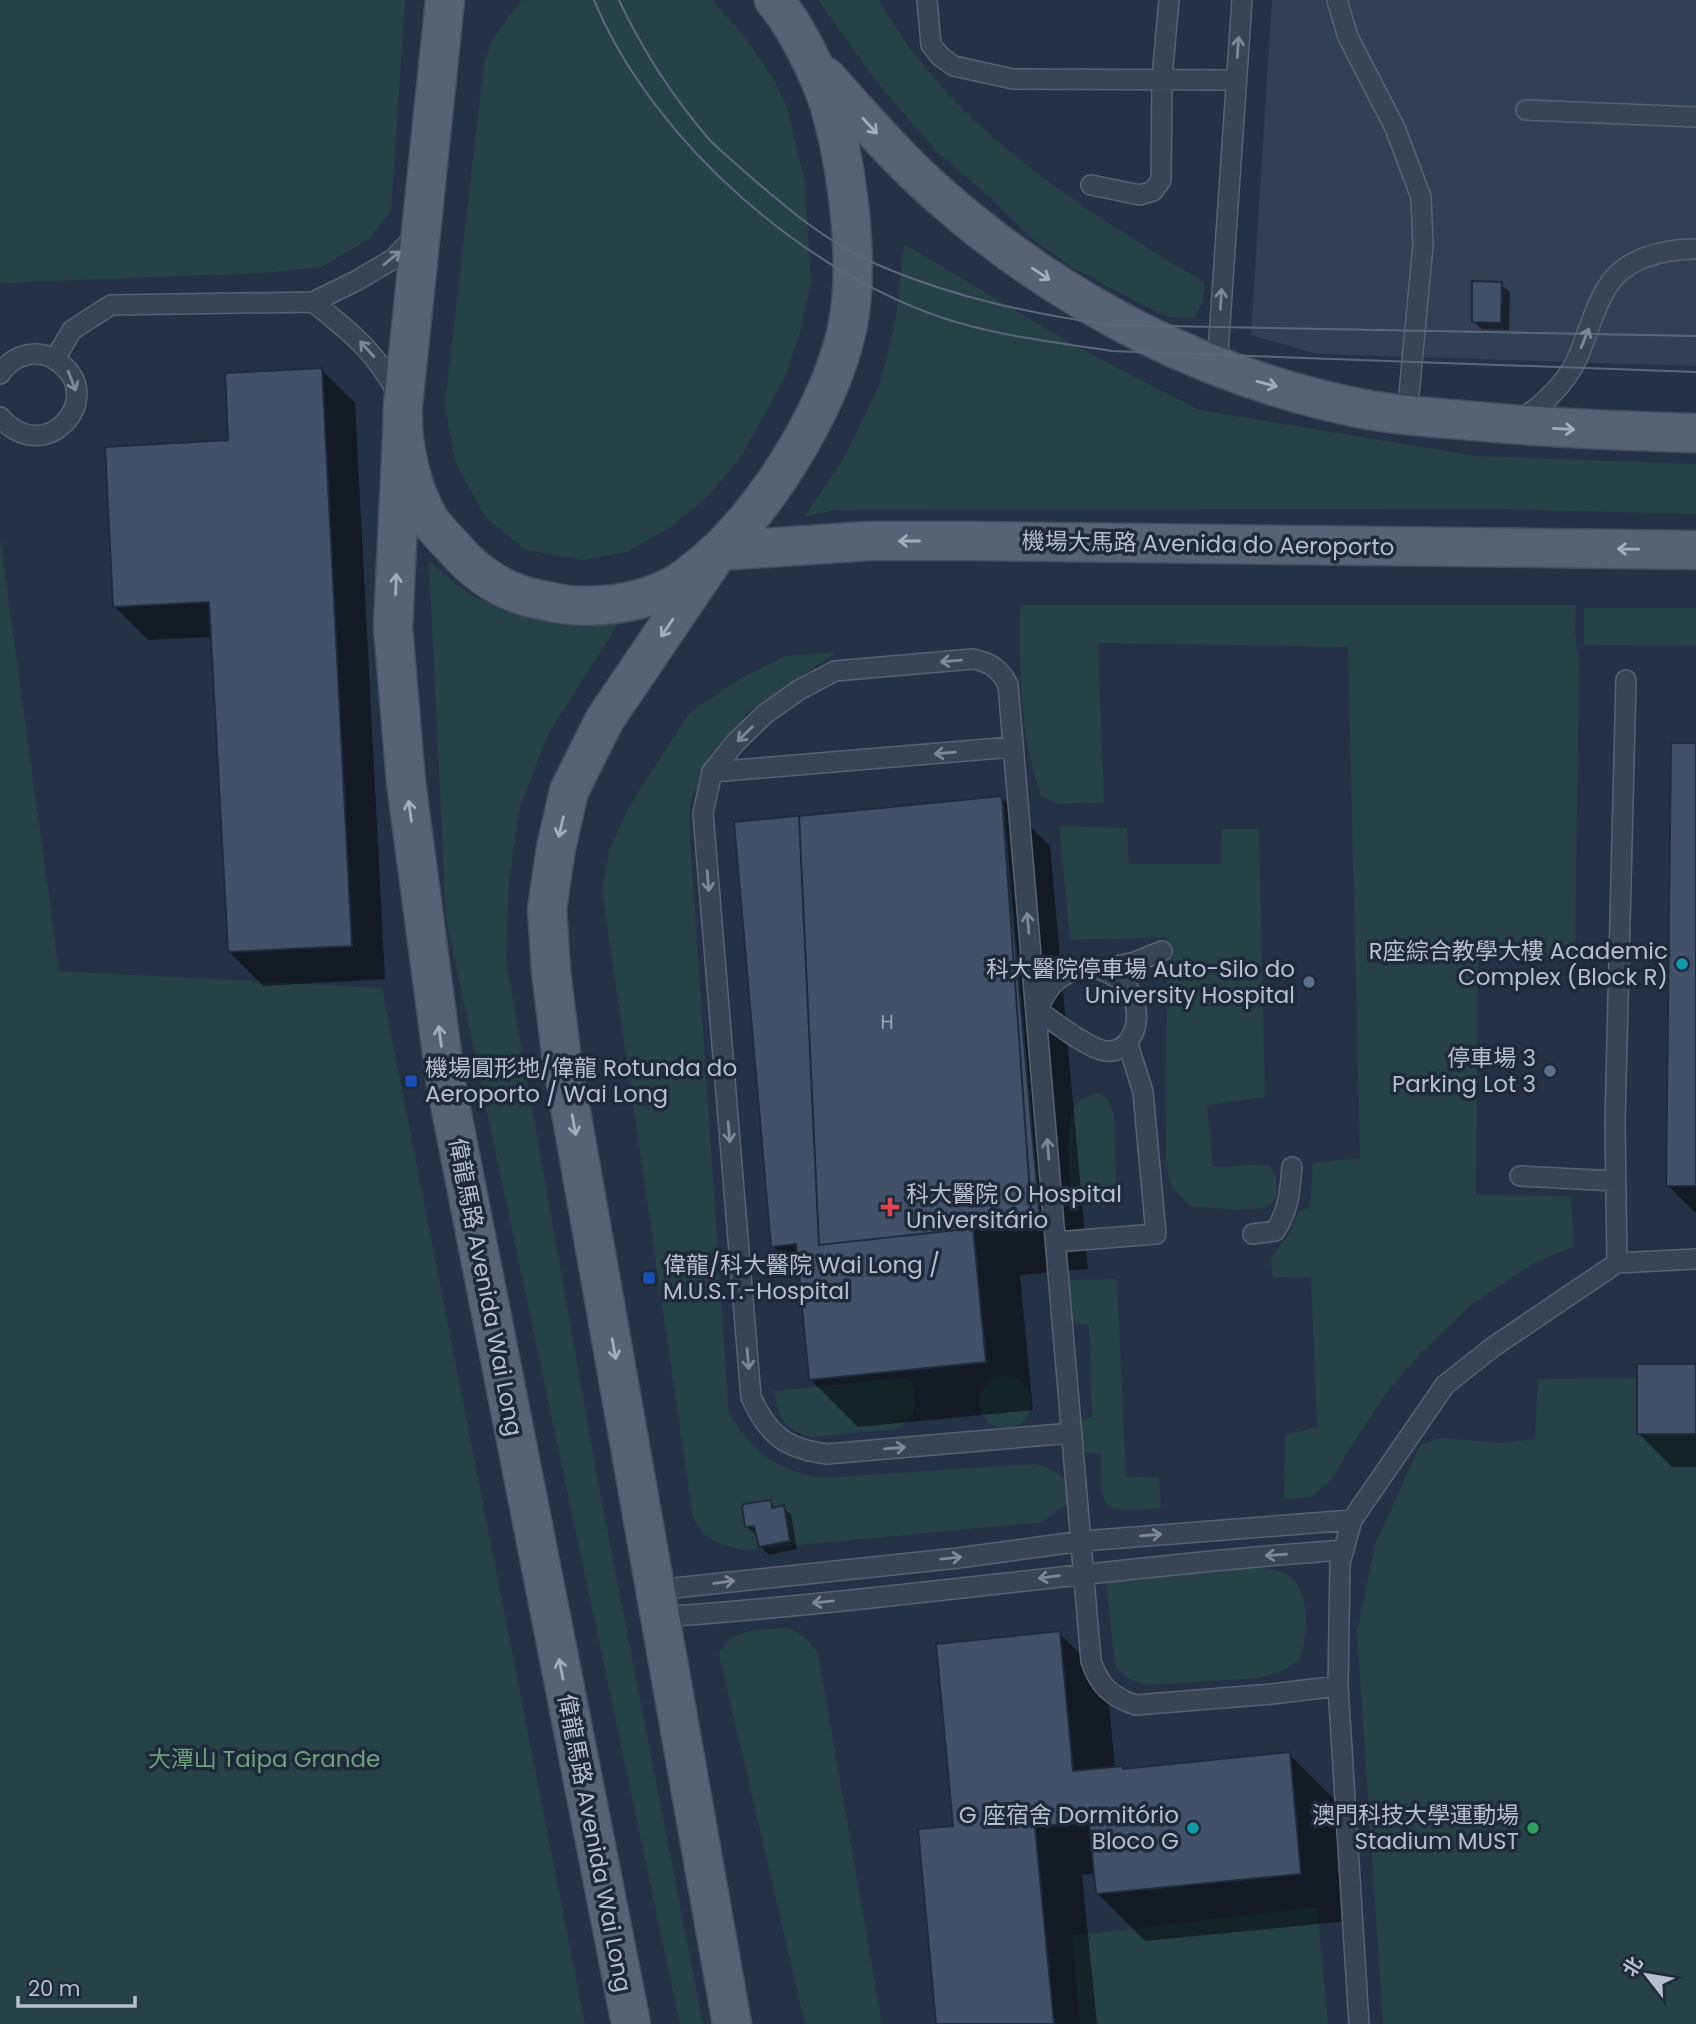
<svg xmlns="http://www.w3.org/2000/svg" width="1696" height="2024" viewBox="0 0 1696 2024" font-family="Poppins,'Noto Sans SC',sans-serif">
<rect width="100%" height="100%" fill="#253245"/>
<path fill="#333f52" d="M1272,0h424v366l-378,-12 -67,-19z"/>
<path fill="#274246" d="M0,0h405l-14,211 -22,28 -48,28 -60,6 -261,10z
M522,0h190l33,37 28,41 14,30 18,75 6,100 -10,45 -15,47 -45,82 -31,37 -39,33 -44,25 -45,8 -56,-10 -41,-33 -30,-56 -10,-57 39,-341 9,-25z
M818,0h61c73,130 202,208 326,283l-2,20 -10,15 -25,-1 -19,-9 -76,-40 -44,-32 -35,-35 -57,-49 -63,-74z
M904,244l171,102 124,64 277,46 220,8v50l-197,-5 -663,1 -32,7 40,-59 36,-74 16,-66z
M0,536l59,435 323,17 203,1036h-585z
M429,562l41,33 62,24 47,4 44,-7 -75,118 -28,73 -11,74 -3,79 93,527 104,537h-23l-234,-1106z
M1020,605h556l-1,27 4,31 -4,294 -73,-1 -24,7 -2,232 95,1 3,50 -43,19 -60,40 -53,51 -31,36 -42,64 -9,18 -24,23 -28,2 1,-64 32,-8 -6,-149 -38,-1 -3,-18 18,-24 11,-24 11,-4 3,-44 47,-5 -12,-511 -250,-4 6,159 -46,2 -16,-7c-23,-58 -23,-130 -22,-192z
M1584,608h112v38l-112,-1z
M837,652l-89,60 -49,70 -8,19 -2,22 40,591c29,42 42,53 92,64l214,-14c16,4 25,9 35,22l-3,17 -25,19 -297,28c-27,-6 -38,-6 -52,-32l-91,-628 8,-42 19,-41 61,-95 51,-34 44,-22z
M1059,826l68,2 2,36h92l1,-35h37l6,268 -58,8 6,62 52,-2 5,1 6,11 1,20 -12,11 -27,2 -48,-4 -19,-20 -5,-21 1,-228 -97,3z
M1098,1093l8,4 8,17 3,90h-45c-1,-24 -11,-84 6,-102 5,-5 13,-7 20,-9z
M1117,1279l9,198 33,1 2,30c-59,4 -60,7 -60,-54l-19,-2 -3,-31 13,-4 -3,-92 -22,-3 2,-42z
M1637,1364h59v660h-313l-26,-392 18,-87 45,-100 20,-7 60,5 35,-4 3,-60 98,-1z
M979 1402a26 26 0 1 1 52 0a26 26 0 1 1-52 0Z
M902,1378l10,5c5,22 5,35 -17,46l-82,8c-29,-6 -34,-19 -39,-46z
M1259,1567c8,2 19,3 27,7 27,14 21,62 14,86l-17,11 -24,7 -112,7 -20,-7 -12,-12 -9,-84z
M788,1628l15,8 15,17 64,371h-77l-86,-370c11,-27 43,-24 69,-26z
M1317,1907l11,117h-248l-8,-88z"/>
<path fill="#0007" d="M1501,284l9,8 -1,38 -27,-1 -9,-8z
M321,369l34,34 30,576 -122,7 -34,-34 -16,-315 -65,3 -34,-34 116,-164z
M1696,745v468l-29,-28z
M1002,798l48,48 38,423 -68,6 13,135 -175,17 -47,-47 -11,-107 -27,-27z
M1696,1366v101h-24l-34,-34z
M770,1502l7,7 6,-2 8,8 6,34 -28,6 -9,-9 -2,-12h-3l-9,-8z
M1059,1633l48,48 8,88 7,-1 3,2 164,-16 48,48 11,119 -203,20 -48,-48 -2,-20 -13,2 15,149h-159l17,-197z"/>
<path fill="#435168" stroke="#202b3c" stroke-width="2" d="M1472,281l30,1 -1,41 -29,-1z
M322,368l30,578 -124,6 -19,-350 -96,5 -8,-160 123,-7 -3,-67z
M1671,743h25v443h-30z
M1002,796l38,425 -67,7 13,134 -177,18 -13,-136 -25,3 -37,-425z
M1002,796l30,426 -213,23 -20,-429z
M1637,1364h59v70h-59z
M771,1500l1,8 12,-3 6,36 -31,6 -5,-21 -9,1 -3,-20 2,-3z
M1060,1631l13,140 50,-5v3l167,-17 11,122 -205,20 -7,-72 -54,5 19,197h-118l-18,-195 35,-3 -17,-182z"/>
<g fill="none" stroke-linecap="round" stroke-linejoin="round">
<g stroke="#586272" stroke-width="22">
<path id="lane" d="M927,0l4,45 10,12 13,9 59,13 223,1
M1337,0l11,37 47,91 26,69 2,48 -16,170
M1526,110l170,7
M1091,185l49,10 13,-4 8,-11 1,-102 7,-78
M313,302c36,29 64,50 85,93
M55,359l17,-29 39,-25 202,-3 43,-21 37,-22 25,-26
M1217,367l25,-367
M0,374c9,-13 21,-20 36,-20 10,0 18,4 25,10 45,35 -16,105 -61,53
M1517,421c23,-12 49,-38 60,-62 10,-23 16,-48 29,-70 17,-31 58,-40 90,-40
M712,772l301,-25
M1088,967c71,10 54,95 13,83 -21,-7 -46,-28 -64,-40 13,-26 21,-37 51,-43z
M1104,969l31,-7 27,-11
M1520,1176l96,5
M1253,1234l22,-3c14,-21 15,-40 17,-64
M1056,1242l100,-8 -13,-142 -15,-48
M1617,1263l-2,-141 11,-442
M1072,1433l-245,21c-41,-5 -59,-19 -76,-57l-48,-584 9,-41 23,-29 30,-29 34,-24 36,-19 138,-12c17,3 27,10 35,26l83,976c8,24 20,36 45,44l136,-11 66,-8
M656,1590l302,-32 125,-17 269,-21
M661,1617c228,-16 455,-51 683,-67
M1359,2024l-21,-338 2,-123 12,-43 93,-135 48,-38 124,-84 79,-4"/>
</g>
<g stroke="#434d5e" stroke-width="41">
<path id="primary" d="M445,0l-42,405c-2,38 8,85 28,117 7,10 17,19 25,28 15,18 38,35 60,43 9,4 21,6 31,8 39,10 92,4 128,-16 8,-4 15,-11 22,-16 64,-49 133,-160 150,-240 13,-61 2,-150 -14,-211 -8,-34 -36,-91 -59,-118
M826,77c36,40 72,82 113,118 121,107 270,185 430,215 35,6 70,8 105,11 74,7 148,10 222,12
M403,417l-10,210 13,155 40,302 185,940
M719,551l-114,168 -36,72 -13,57 -9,61 4,62 11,90 170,963
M719,551l149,-10h109l719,9"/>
</g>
<use href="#lane" stroke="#394455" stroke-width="19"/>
<use href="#primary" stroke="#576375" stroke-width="38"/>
<path stroke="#5b687c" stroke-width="2" d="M594,0c59,142 215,278 362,322 51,15 103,21 156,29l584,21
M619,0c23,49 54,97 89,138 11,12 24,22 36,33 42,37 87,75 139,96 73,31 150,47 227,58l586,11"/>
</g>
<defs><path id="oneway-shaft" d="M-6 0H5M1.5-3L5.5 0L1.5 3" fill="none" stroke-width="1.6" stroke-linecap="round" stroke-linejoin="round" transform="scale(1.75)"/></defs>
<g stroke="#7e8898">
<use href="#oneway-shaft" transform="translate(1238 47) rotate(-86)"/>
<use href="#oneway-shaft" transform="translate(392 258) rotate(-39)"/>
<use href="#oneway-shaft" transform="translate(1221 299) rotate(-87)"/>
<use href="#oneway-shaft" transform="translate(1585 338) rotate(-68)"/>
<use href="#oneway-shaft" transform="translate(367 349) rotate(-132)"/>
<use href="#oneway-shaft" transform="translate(72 381) rotate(69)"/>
<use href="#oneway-shaft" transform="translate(951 661) rotate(175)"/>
<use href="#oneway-shaft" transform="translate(745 734) rotate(136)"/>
<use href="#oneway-shaft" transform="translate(945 753) rotate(175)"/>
<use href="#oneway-shaft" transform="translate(708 881) rotate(85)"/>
<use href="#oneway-shaft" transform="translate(1028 923) rotate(-95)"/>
<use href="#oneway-shaft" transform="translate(729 1132) rotate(85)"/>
<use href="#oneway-shaft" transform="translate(1048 1149) rotate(-95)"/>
<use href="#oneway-shaft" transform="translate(748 1359) rotate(85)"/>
<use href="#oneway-shaft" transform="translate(895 1448) rotate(-5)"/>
<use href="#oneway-shaft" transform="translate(1151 1535) rotate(-5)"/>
<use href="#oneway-shaft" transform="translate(1276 1555) rotate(176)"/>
<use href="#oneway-shaft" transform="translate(951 1558) rotate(-6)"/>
<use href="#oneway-shaft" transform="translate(1049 1577) rotate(173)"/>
<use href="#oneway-shaft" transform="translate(724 1582) rotate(-7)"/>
<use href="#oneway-shaft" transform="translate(823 1602) rotate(174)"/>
</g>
<g stroke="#a4adbc">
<use href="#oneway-shaft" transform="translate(870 126) rotate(47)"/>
<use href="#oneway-shaft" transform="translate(1041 274) rotate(34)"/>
<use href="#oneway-shaft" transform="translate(1267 384) rotate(14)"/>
<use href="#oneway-shaft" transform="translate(1564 429) rotate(3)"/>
<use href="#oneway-shaft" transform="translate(909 541) rotate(180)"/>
<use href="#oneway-shaft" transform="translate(1628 549) rotate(-179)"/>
<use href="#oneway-shaft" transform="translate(396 584) rotate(-88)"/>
<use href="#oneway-shaft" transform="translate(667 628) rotate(124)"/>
<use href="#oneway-shaft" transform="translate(410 811) rotate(-98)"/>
<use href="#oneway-shaft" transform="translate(561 827) rotate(103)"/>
<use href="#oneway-shaft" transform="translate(440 1036) rotate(-98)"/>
<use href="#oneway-shaft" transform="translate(574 1125) rotate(80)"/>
<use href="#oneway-shaft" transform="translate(614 1349) rotate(80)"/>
<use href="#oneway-shaft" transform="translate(561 1669) rotate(-101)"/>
</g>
<g fill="#0f9aa8" stroke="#1e293a" stroke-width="2.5">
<circle cx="1682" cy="964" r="7"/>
<circle cx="1193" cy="1828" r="7"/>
</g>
<g fill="#5c6f8a" stroke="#1e293a" stroke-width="2.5">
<circle cx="1309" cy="982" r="7"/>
<circle cx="1550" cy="1071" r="7"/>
</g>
<g fill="#1a4fb4" stroke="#1e293a" stroke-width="2.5">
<rect x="404" y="1074" width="14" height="14" rx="3.5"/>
<rect x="642" y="1271" width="14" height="14" rx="3.5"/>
</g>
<path fill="#e0444e" stroke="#1e293a" stroke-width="2.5" d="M886.5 1196.5h7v7h7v7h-7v7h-7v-7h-7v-7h7z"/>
<circle fill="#2e9e5b" stroke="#1e293a" stroke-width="2.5" cx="1533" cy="1828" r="7"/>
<g text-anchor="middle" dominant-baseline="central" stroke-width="7" stroke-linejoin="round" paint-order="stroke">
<g font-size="19" fill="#9aa4b4">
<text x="887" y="1022">H</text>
</g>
<g font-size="23" fill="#b7bfce" stroke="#1e293a">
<text transform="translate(1208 544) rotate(1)">機場大馬路 Avenida do Aeroporto</text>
<text transform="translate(486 1287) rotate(79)">偉龍馬路 Avenida Wai Long</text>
<text transform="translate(595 1843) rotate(79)">偉龍馬路 Avenida Wai Long</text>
</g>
<g font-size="23" fill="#b7bfce" stroke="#1e293a" text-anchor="end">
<text x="1668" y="951">R座綜合教學大樓 Academic<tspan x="1668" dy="26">Complex (Block R)</tspan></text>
<text x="1295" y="969">科大醫院停車場 Auto-Silo do<tspan x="1295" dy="26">University Hospital</tspan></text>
<text x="1536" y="1058">停車場 3<tspan x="1536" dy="26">Parking Lot 3</tspan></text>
<text x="425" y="1068" text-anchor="start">機場圓形地/偉龍 Rotunda do<tspan x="425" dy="26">Aeroporto / Wai Long</tspan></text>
<text x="906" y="1194" text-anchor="start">科大醫院 O Hospital<tspan x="906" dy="26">Universitário</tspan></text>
<text x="663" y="1265" text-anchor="start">偉龍/科大醫院 Wai Long /<tspan x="663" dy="26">M.U.S.T.-Hospital</tspan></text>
<text x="1179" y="1815">G 座宿舍 Dormitório<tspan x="1179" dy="26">Bloco G</tspan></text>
<text x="1519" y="1815">澳門科技大學運動場<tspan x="1519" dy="26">Stadium MUST</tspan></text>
</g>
<g font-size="23" fill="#6ca17a" stroke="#1e293a">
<text x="264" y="1759">大潭山 Taipa Grande</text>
</g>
</g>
<g transform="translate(1647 1975) rotate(301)" stroke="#1e293a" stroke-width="5" paint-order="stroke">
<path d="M0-5L12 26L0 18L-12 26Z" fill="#b7bfce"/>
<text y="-10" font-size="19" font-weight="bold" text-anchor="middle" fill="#b7bfce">北</text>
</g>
<path d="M18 1996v10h117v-10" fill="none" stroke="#b7bfce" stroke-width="3.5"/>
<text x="28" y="1996" font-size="21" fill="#b7bfce" stroke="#1e293a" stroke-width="5" paint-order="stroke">20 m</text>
</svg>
